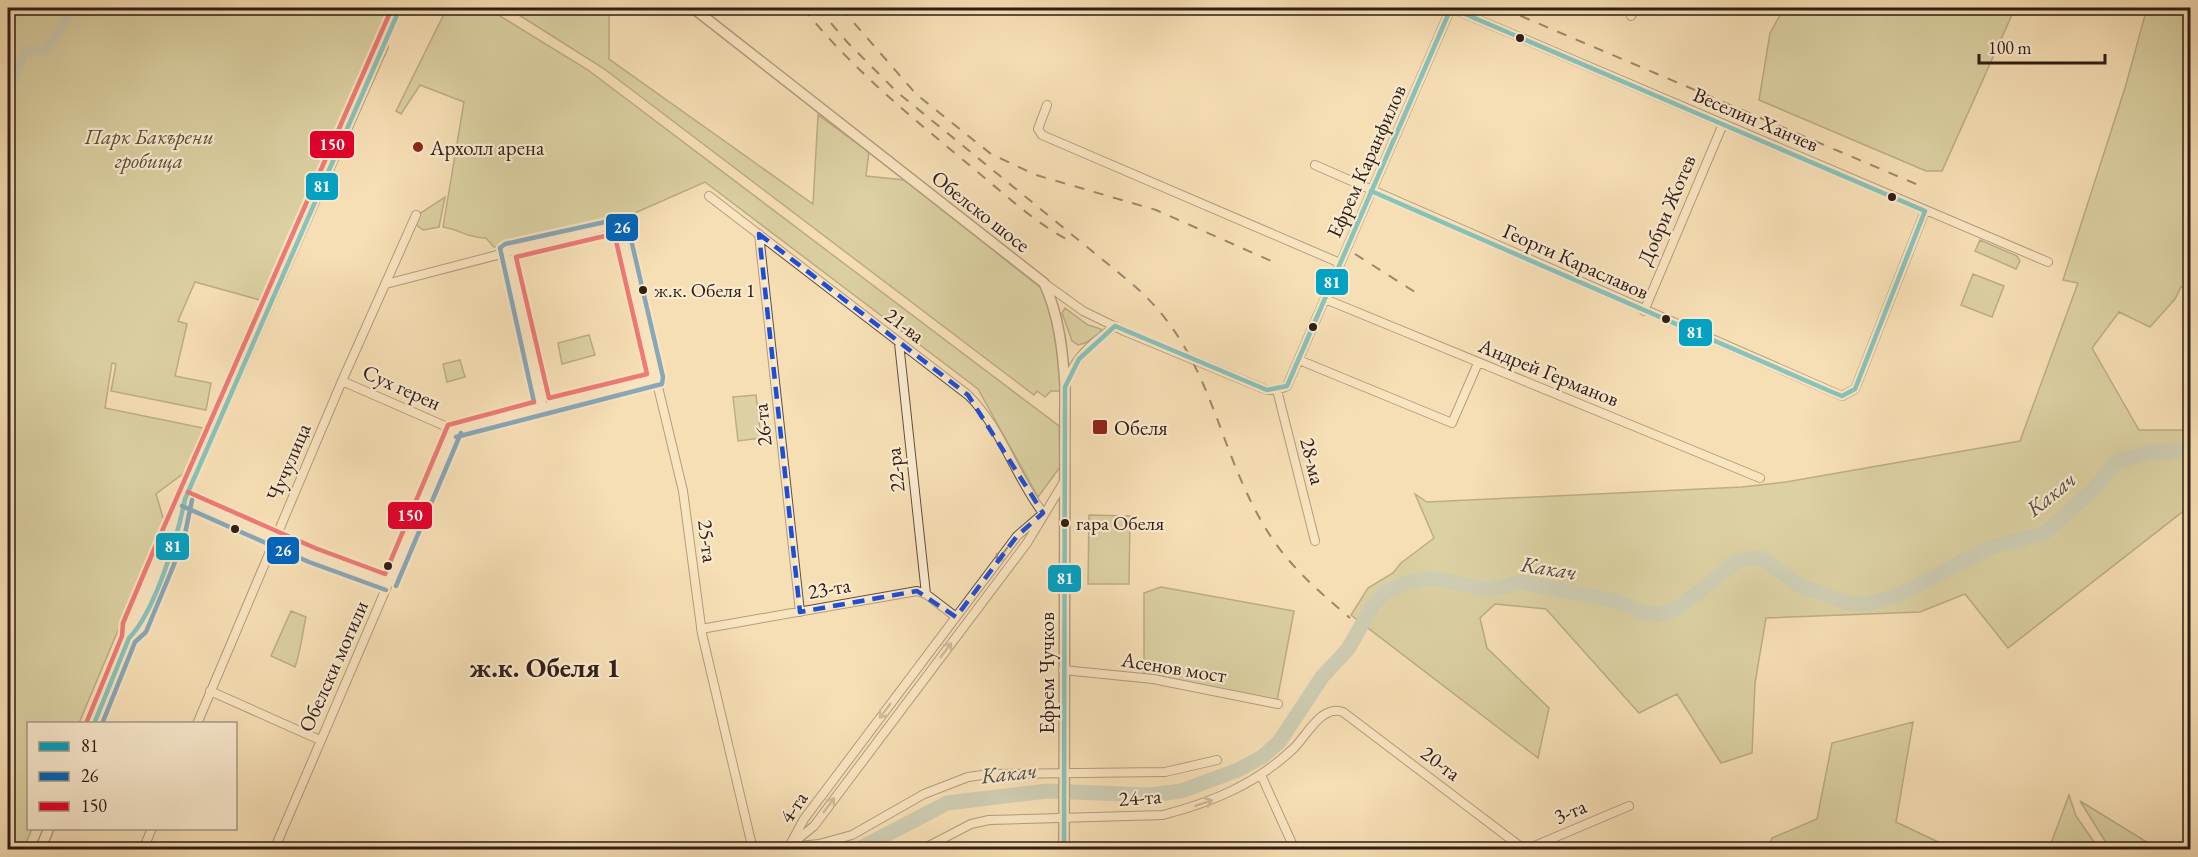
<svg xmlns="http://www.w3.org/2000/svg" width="2198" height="857" viewBox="0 0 2198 857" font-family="'EB Garamond',serif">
<rect width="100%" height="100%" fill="#f7dfb5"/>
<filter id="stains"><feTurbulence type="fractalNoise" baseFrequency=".00333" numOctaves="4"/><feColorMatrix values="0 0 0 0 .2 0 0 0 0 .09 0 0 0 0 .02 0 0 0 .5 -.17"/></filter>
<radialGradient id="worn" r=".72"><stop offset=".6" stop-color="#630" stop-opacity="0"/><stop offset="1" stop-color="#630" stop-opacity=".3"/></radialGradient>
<path fill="#bbc28e" stroke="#757052" stroke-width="1.5" d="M8,8h382l-13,36 -51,116 -66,140 -65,-18 -17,39 9,3 -12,52 36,7 -5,27 -95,-19 5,-27 -4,-1 -7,45 98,20 -19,45 -28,21 8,27 -85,202 -51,1v104l4,1 -9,21 -15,-1z
M447,8h40l101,62 471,356 1,41 -22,30 -60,-108 -273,-207 -77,34 -121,29 -13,2 -8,-9c-16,1 -28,-9 -43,-11l21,-125 -44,-17 -19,29 -5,-3z
M508,8h101v51l204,145 5,-89 51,37 -3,24 39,4 136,108c16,30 20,69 19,103h-9l-6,6 -8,-6 -3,4 -431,-327z
M1784,8h231l-73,163h-16l-167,-71 11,-67z
M2147,8h43v277l-9,2 -6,12 -25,28 -31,-15 -27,36 47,82h51v76l-182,142 -43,-54 -45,18 -154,6 -11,65 -3,70 -31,10 -44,-69 -38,19 -93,-104 -51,-5 -15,14 7,30 62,60 -11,50 -187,-143 17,-27 25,-15 8,-10 33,-25 -19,-44 12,8 315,-15 44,-5 234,-41 58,-158 -15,-3 62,-192z
M445,197l-6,30 -16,3 -8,-6 4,-10z
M1980,240l37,16 3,5 -4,8 -41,-18z
M1973,274l31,12 -12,31 -31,-12z
M1065,308l23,17 13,4 -1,4 -15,10 -7,2 -6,-4 -10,-28z
M589,335l6,20 -33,9 -4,-21z
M460,360l5,17 -18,5 -4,-18z
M756,395l5,43 -23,3 -5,-44z
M1089,515l41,1 -1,68h-41z
M1161,587l133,24 -17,90 -133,-25v-83z
M291,611l15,6c-4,17 -5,33 -11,50l-24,-11z
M1913,722l-17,100 57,27h-185l4,-11 45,-19 15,-76z
M2069,795l7,21 23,33h-50z
M2080,801l75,46 -1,2h-44z"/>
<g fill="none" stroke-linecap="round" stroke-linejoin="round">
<path stroke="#9ebbb4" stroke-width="9" d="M8,96l17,-45 19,-1 13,-14 15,-28"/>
<path stroke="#9ebbb4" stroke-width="15" d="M857,850l90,-47 100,-12 103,4 31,-4 57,-21 24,-13 17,-15 43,-65 26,-28 25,-44 12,-13 20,-9 27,-5 52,11 20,-2 16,-5 96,19 29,12 18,1 17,-7 55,-45 14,-4 14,1 37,27 48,17 21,1 29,-9 93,-48 54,-14 49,-44 21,-26 35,-11 40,-1"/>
<path stroke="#cfb895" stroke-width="9" stroke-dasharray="9 4.5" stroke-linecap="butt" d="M383,46l17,-38"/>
<g stroke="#614e3e" stroke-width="10">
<path id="minor" d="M1451,8l597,254
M1631,16l4,-8
M1047,105l-9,24 4,6 298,128
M1315,165l527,231 13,-7 70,-178
M709,196l259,199c33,32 47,82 75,118
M759,234l41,378
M507,251l36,156
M1044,283l39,28 41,20 143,59h10l10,-4 164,-378
M386,284l219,-57h6l10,6 62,258 19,143 51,216
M1325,299l435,179
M1644,311l79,-187
M899,343l27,251
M1299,360l153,63 26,-60
M342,381l112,49 202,-51
M1066,383c9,-27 27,-40 49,-57
M1277,390l38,151
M185,499l127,56 77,28
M701,629l216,-38 9,3 30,23
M1063,670l90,9 125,25
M210,691l110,49
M197,724l145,-343 74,-166
M1261,775l34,75
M791,843l13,-24 213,-283 22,-19
M788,847l26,-21 213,-283 38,-63
M789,847l30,-3 33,-9 72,-41 44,-17 22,-3 175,-2 52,-12
M143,850l9,-22
M274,850l180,-420
M921,850l50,-26 18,-4 174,-5c50,-13 93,-31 131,-67 13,-13 28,-44 49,-36l182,138
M1525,850l104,-44"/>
</g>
<g stroke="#614e3e" stroke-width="12">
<path id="tertiary" d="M693,8l351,275c15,32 19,69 21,104l-1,463
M129,638l10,-10 43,-107 2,-15
M94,724l35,-86 1,-12 44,-108 209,-472
M40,850l9,-22"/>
</g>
<use href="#minor" stroke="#faeacf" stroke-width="8"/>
<use href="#tertiary" stroke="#faeacf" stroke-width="9"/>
<path stroke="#2f1d16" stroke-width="2" stroke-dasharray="10 10" stroke-linecap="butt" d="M803,8c48,60 106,107 165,156 32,26 62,55 98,75
M818,8l30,35 49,49 233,190c84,71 83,160 136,247 22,36 51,61 84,89
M841,8l75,86 75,60 45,21 120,35 122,54
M1502,8l414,176
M1355,254l63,40"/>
<g stroke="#faeacf" stroke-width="9">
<path id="bus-1" d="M1371,191l461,201 10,4 13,-7 70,-178 -474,-203
M1115,326l152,64 20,-4 164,-378
M94,724l35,-86c26,-26 49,-103 56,-139l215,-491
M1064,850l1,-463 14,-28 36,-33"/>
</g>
<g stroke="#faeacf" stroke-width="9">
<path id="bus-2" d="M456,437l206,-53 1,-7 -33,-142 -16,-15 -109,24 -5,4 34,154
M182,506l127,56 77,28
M396,586l65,-153
M102,724l33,-82 11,-10 27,-65 12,-33 7,-34"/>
</g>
<g stroke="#faeacf" stroke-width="9">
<path id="bus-3" d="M609,235l7,6 31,133 -98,24 -33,-141z
M188,492l127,56 70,26 63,-149 86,-23
M87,721l35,-85 1,-13 33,-78 236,-537"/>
</g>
<use href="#bus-1" stroke="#02a2c5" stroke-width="4.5"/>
<use href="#bus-2" stroke="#0065bd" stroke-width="4.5"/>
<use href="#bus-3" stroke="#e4002b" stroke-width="4.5"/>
</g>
<defs><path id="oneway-shaft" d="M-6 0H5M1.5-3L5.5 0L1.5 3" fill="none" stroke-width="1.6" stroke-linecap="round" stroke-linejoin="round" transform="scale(1.5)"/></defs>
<g stroke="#9f8e7c">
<use href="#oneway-shaft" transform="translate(1002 555) rotate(127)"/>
<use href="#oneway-shaft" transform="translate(946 650) rotate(-53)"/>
<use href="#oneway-shaft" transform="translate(885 711) rotate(127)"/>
<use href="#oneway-shaft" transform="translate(1204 803) rotate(-19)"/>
<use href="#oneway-shaft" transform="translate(829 805) rotate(-53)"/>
</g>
<path d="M0 0H2198V857H0ZM759,234l209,161 75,118 -26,23 -61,81 -39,-26 -117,21z" fill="#f7dfb5" fill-opacity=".55" fill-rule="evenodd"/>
<path fill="none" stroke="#1d4ed8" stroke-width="4.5" stroke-dasharray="12 8" stroke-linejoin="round" d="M759,234l209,161 75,118 -26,23 -61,81 -39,-26 -117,21z"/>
<g fill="#2f1d16" stroke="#faeacf" stroke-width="2">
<circle cx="1520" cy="38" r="5"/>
<circle cx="1892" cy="197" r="5"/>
<circle cx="643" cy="290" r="5"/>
<circle cx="1666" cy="319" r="5"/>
<circle cx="1313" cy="327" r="5"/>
<circle cx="1065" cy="523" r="5"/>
<circle cx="235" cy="529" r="5"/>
<circle cx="388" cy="566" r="5"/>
</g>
<g fill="#8f2418" stroke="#faeacf" stroke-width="2">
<circle cx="418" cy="147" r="6"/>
<rect x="1092" y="419" width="16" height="16" rx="3"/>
</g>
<g text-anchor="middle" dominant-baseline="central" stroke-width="4.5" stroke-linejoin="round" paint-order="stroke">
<g font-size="20" fill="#2f1d16" stroke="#faeacf" text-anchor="start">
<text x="654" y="290">ж.к. Обеля 1</text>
<text x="1076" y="523">гара Обеля</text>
</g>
<g font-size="21" fill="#2f1d16" stroke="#faeacf">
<text transform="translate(1756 119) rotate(23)">Веселин Ханчев</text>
<text transform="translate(1366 161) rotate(-66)">Ефрем Каранфилов</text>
<text transform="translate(1666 210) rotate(-67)">Добри Жотев</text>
<text transform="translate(981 211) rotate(38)">Обелско шосе</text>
<text transform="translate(1576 261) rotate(24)">Георги Караславов</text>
<text transform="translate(905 325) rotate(37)">21-ва</text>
<text transform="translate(1549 372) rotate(22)">Андрей Германов</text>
<text transform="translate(402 387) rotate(24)">Сух герен</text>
<text transform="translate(762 425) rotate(-96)">26-та</text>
<text transform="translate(1313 461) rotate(76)">28-ма</text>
<text transform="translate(288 462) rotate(-67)">Чучулица</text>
<text transform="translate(895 470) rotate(-96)">22-ра</text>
<text transform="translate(708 541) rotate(83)">25-та</text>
<text transform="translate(829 588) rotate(-10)">23-та</text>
<text transform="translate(333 666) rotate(-66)">Обелски могили</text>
<text transform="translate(1174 667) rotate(9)">Асенов мост</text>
<text transform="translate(1046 673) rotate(-90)">Ефрем Чучков</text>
<text transform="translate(1441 763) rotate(37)">20-та</text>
<text transform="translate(1140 797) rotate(-4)">24-та</text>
<text transform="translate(793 807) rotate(-56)">4-та</text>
<text transform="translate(1570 811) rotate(-23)">3-та</text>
</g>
<g font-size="21" font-style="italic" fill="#594f3a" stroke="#faeacf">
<text x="149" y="136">Парк Бакърени<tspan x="149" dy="24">гробища</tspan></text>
</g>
<g font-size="21" fill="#2f1d16" stroke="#faeacf" text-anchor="start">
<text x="430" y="147">Архолл арена</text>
<text x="1114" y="427">Обеля</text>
</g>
<g font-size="22" font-style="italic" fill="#504c45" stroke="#faeacf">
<text transform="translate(2051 494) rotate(-39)">Какач</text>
<text transform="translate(1549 568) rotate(9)">Какач</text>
<text transform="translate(1009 773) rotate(-6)">Какач</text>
</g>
<g font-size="27" font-weight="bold" fill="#2f1d16" stroke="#faeacf">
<text x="545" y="667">ж.к. Обеля 1</text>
</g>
</g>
<g stroke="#faeacf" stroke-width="2">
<rect x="309" y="130" width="46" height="29" rx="6" fill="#e4002b"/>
<rect x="305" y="172" width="34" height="29" rx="6" fill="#02a2c5"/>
<rect x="605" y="213" width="34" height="29" rx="6" fill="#0065bd"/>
<rect x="1315" y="268" width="34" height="28" rx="6" fill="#02a2c5"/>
<rect x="1678" y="318" width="35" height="29" rx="6" fill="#02a2c5"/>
<rect x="387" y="501" width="46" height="29" rx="6" fill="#e4002b"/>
<rect x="155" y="532" width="35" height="29" rx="6" fill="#02a2c5"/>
<rect x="266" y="536" width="34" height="29" rx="6" fill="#0065bd"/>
<rect x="1047" y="564" width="35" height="29" rx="6" fill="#02a2c5"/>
</g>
<g font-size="16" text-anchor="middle" font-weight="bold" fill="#fff">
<text x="332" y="150">150</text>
<text x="322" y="192">81</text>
<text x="622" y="233">26</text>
<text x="1332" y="288">81</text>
<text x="1695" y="338">81</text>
<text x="410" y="521">150</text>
<text x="173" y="552">81</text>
<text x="283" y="556">26</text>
<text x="1065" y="584">81</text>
</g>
<rect width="2198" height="857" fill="none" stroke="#f7dfb5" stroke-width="30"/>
<rect x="9" y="9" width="2180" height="839" fill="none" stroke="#2f1d16" stroke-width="3"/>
<rect x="15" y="15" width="2168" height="827" fill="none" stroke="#2f1d16" stroke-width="1.5"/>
<rect x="27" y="722" width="210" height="108" fill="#faeacf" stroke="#a99885" stroke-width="1.5"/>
<rect x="39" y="742" width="30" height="9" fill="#02a2c5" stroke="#a99885" stroke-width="1.5"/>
<text x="81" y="752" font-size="18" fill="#2f1d16">81</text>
<rect x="39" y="772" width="30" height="9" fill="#0065bd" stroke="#a99885" stroke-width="1.5"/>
<text x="81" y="782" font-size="18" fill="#2f1d16">26</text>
<rect x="39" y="802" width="30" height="9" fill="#e4002b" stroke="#a99885" stroke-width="1.5"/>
<text x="81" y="812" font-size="18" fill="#2f1d16">150</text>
<path d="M1979 54v9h126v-9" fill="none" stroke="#2f1d16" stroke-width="3"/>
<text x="1988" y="54" font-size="18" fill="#2f1d16" stroke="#faeacf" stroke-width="4.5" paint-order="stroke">100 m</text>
<rect width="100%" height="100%" filter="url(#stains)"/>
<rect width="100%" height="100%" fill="url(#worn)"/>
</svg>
